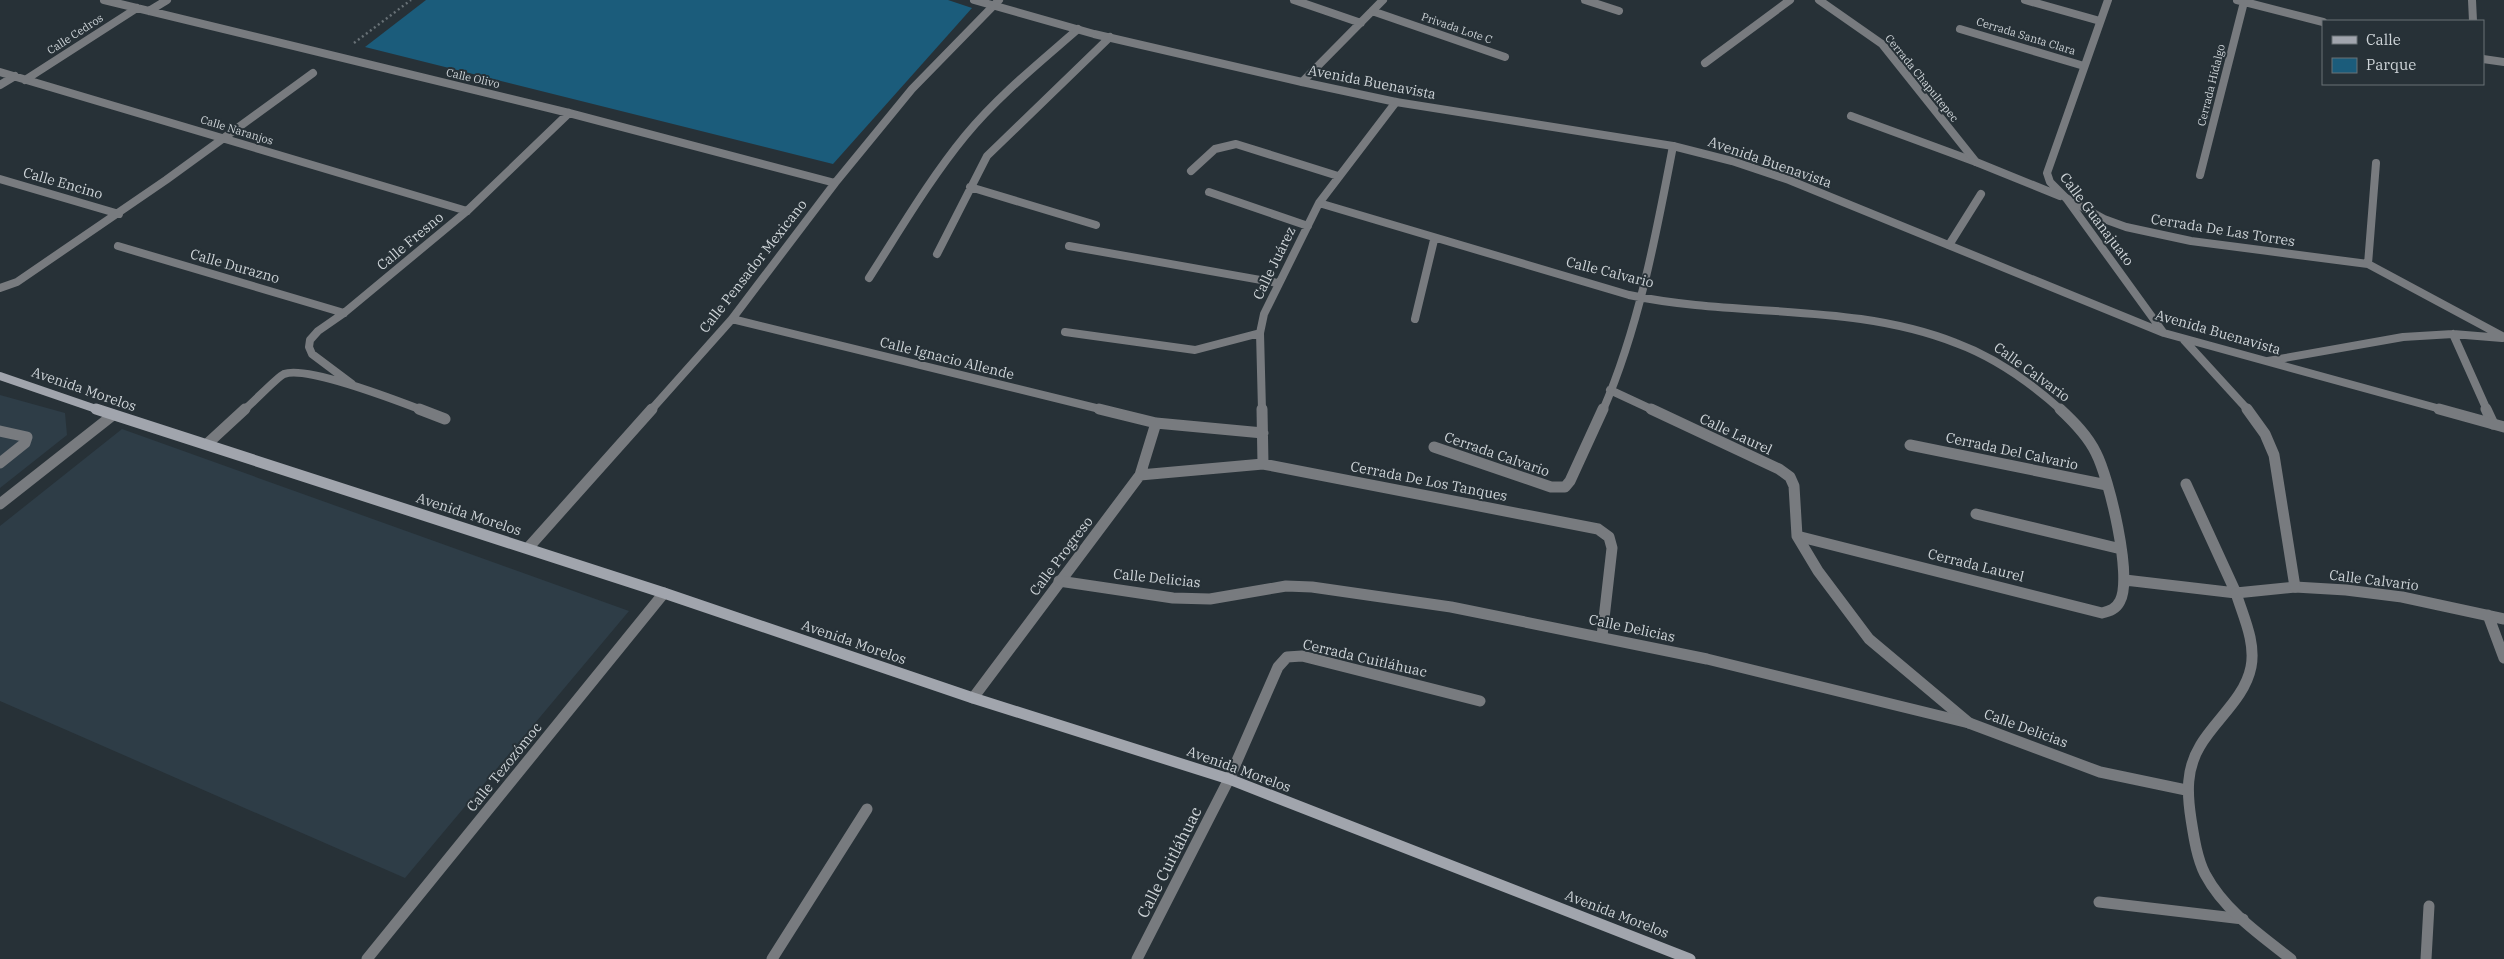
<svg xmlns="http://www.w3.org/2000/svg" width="2504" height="959" viewBox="0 0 2504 959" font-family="'IBM Plex Serif',serif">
<rect width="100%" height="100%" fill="#273137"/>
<path fill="#2e3d47" d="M0,395l65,18 2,22 -67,53z
M122,429l507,182 -224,267 -405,-177v-175z"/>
<path fill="#1b5c7b" d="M426,0h522l24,8 -139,156 -468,-117z"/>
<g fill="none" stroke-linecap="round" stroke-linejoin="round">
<path stroke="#677075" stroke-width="2.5" stroke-dasharray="2 3" stroke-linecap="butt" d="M354,43l57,-43"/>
<path stroke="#787b7f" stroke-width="11" d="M0,431l27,6 -2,6 -25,20
M772,959l95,-150"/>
<path stroke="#787b7f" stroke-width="8" d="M104,0l465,113 266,70
M1294,0l67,23
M1585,0l34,11
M2025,0l75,21
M2237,0l86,22
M2472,0l1,21
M149,11l18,-11
M1372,11l133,46
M1960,29l124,37
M2483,59l21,3
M1705,63l85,-63
M0,72l467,139
M25,80l112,-72
M1302,82l81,-82
M0,85l15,-9
M1851,116l125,46
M1191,171l24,-22 21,-5 102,32
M2200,175l44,-173
M0,179l119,35
M970,187l126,38
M1209,192l99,34
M2066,198l38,21 22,8 65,14 177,23 136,73
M1319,203l310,92c108,23 223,7 327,48 38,14 75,40 105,67
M1949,245l32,-51
M118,246l226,67
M1069,246l209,37
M937,254l50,-98 123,-119
M2368,264l8,-101
M869,278c31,-48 60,-98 96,-142 33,-40 74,-73 113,-107
M0,288l17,-6 149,-102 147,-107
M732,319l372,91
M1415,319l19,-79
M1065,332l130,18 65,-17
M2453,334l34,76
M2268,361l135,-24 50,-3 49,4
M352,384l-40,-30 -3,-7 1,-7 8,-9 26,-18 123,-102 102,-98
M1610,390l43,20
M244,410c9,-7 32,-32 40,-36 22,-9 114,27 138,36
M651,410l81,-91 103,-136 77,-94 87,-89
M1262,410l-2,-77 4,-19 55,-111 77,-101
M1603,410c36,-83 53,-175 70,-264"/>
<path stroke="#787b7f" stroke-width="11" d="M419,409l26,10
M1099,409l57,14 107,10
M1262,409l1,55
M1651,409l128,60 11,8 4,9 3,50 21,35 51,68 100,84
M2486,409l7,15
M207,444l38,-35
M1910,445l197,40
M1434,447l117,40h14l5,-6 33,-72
M1140,475l123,-11 335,65 11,8 3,11 -10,88
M2186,484l50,109
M0,504l113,-89
M1976,514l145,35
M1797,536l305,77c8,-2 14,-4 18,-12 13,-24 -11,-123 -24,-148 -8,-17 -22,-31 -36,-44
M528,548l124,-139
M2125,580l111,13 59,-6 51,3 56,7 102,22
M2488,615l16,43
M973,698l167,-223 16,-52
M2099,902l144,17
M367,959l297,-366
M1137,959l92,-180 49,-112 9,-10 15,-1 178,45
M2426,959l3,-53"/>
<path stroke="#787b7f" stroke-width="8" d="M974,0l120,34 208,48 94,20 277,44 59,15 57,19 375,153 280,77
M1819,0l63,44 94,118 84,34
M2108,0l-61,173 3,9 16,16 97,134
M2184,340l64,70"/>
<path stroke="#787b7f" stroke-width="11" d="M2247,409l18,25 9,21 21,132
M2439,409l65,18
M1059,581l114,17 37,1 76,-13 26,1 139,20 256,52 262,64 131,49 86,18
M2236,593c7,23 20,49 15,74 -6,31 -36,53 -51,79 -14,23 -13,47 -9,73 3,19 6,39 14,55 19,36 55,61 86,85"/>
<path stroke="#a1a5ad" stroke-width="8" d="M0,376l99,34"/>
<path stroke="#a1a5ad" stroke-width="11" d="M96,409l568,184 309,105 256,81 461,180"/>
</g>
<g text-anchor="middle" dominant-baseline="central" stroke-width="4" stroke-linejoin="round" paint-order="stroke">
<g font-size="11" fill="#ced4d8" stroke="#273137">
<text transform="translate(1457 28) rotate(19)">Privada Lote C</text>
<text transform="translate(75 34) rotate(-33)">Calle Cedros</text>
<text transform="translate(2026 36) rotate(17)">Cerrada Santa Clara</text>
<text transform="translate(473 78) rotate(13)">Calle Olivo</text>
<text transform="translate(1922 78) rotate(51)">Cerrada Chapultepec</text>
<text transform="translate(2211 85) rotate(-76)">Cerrada Hidalgo</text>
<text transform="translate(237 130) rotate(17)">Calle Naranjos</text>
</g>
<g font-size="14" fill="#ced4d8" stroke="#273137">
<text transform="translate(1372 82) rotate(11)">Avenida Buenavista</text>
<text transform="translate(1770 162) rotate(19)">Avenida Buenavista</text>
<text transform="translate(63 183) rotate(16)">Calle Encino</text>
<text transform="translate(2097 219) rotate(53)">Calle Guanajuato</text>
<text transform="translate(2223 230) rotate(9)">Cerrada De Las Torres</text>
<text transform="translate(410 241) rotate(-40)">Calle Fresno</text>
<text transform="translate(1274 263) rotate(-64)">Calle Juárez</text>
<text transform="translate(235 266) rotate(16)">Calle Durazno</text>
<text transform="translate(753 266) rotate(-52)">Calle Pensador Mexicano</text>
<text transform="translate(1610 272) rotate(14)">Calle Calvario</text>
<text transform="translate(2218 332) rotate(16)">Avenida Buenavista</text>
<text transform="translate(947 358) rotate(14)">Calle Ignacio Allende</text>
<text transform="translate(2032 372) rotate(36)">Calle Calvario</text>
<text transform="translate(84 389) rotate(19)">Avenida Morelos</text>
<text transform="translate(1736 434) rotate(25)">Calle Laurel</text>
<text transform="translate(2012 451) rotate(12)">Cerrada Del Calvario</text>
<text transform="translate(1497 454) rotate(19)">Cerrada Calvario</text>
<text transform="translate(1429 481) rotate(11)">Cerrada De Los Tanques</text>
<text transform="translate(469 514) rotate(18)">Avenida Morelos</text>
<text transform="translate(1061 556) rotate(-53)">Calle Progreso</text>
<text transform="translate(1976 565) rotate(14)">Cerrada Laurel</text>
<text transform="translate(1157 578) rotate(6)">Calle Delicias</text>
<text transform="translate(2374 580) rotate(7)">Calle Calvario</text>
<text transform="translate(1632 628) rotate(12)">Calle Delicias</text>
<text transform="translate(854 642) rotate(19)">Avenida Morelos</text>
<text transform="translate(1365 658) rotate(13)">Cerrada Cuitláhuac</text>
<text transform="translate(2026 728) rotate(20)">Calle Delicias</text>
<text transform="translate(504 767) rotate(-51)">Calle Tezozómoc</text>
<text transform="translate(1239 769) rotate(20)">Avenida Morelos</text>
<text transform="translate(1617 914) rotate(21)">Avenida Morelos</text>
</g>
<g font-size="16" fill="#ced4d8" stroke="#273137">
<text transform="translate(1169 862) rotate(-63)">Calle Cuitláhuac</text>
</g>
</g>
<rect x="2322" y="20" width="162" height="65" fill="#273137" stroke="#6a7277"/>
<rect x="2332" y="36" width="25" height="8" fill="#a1a5ad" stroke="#6a7277"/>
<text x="2366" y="45" font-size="15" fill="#ced4d8">Calle</text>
<rect x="2332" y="58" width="25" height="15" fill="#1b5c7b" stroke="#6a7277"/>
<text x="2366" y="70" font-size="15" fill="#ced4d8">Parque</text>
</svg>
